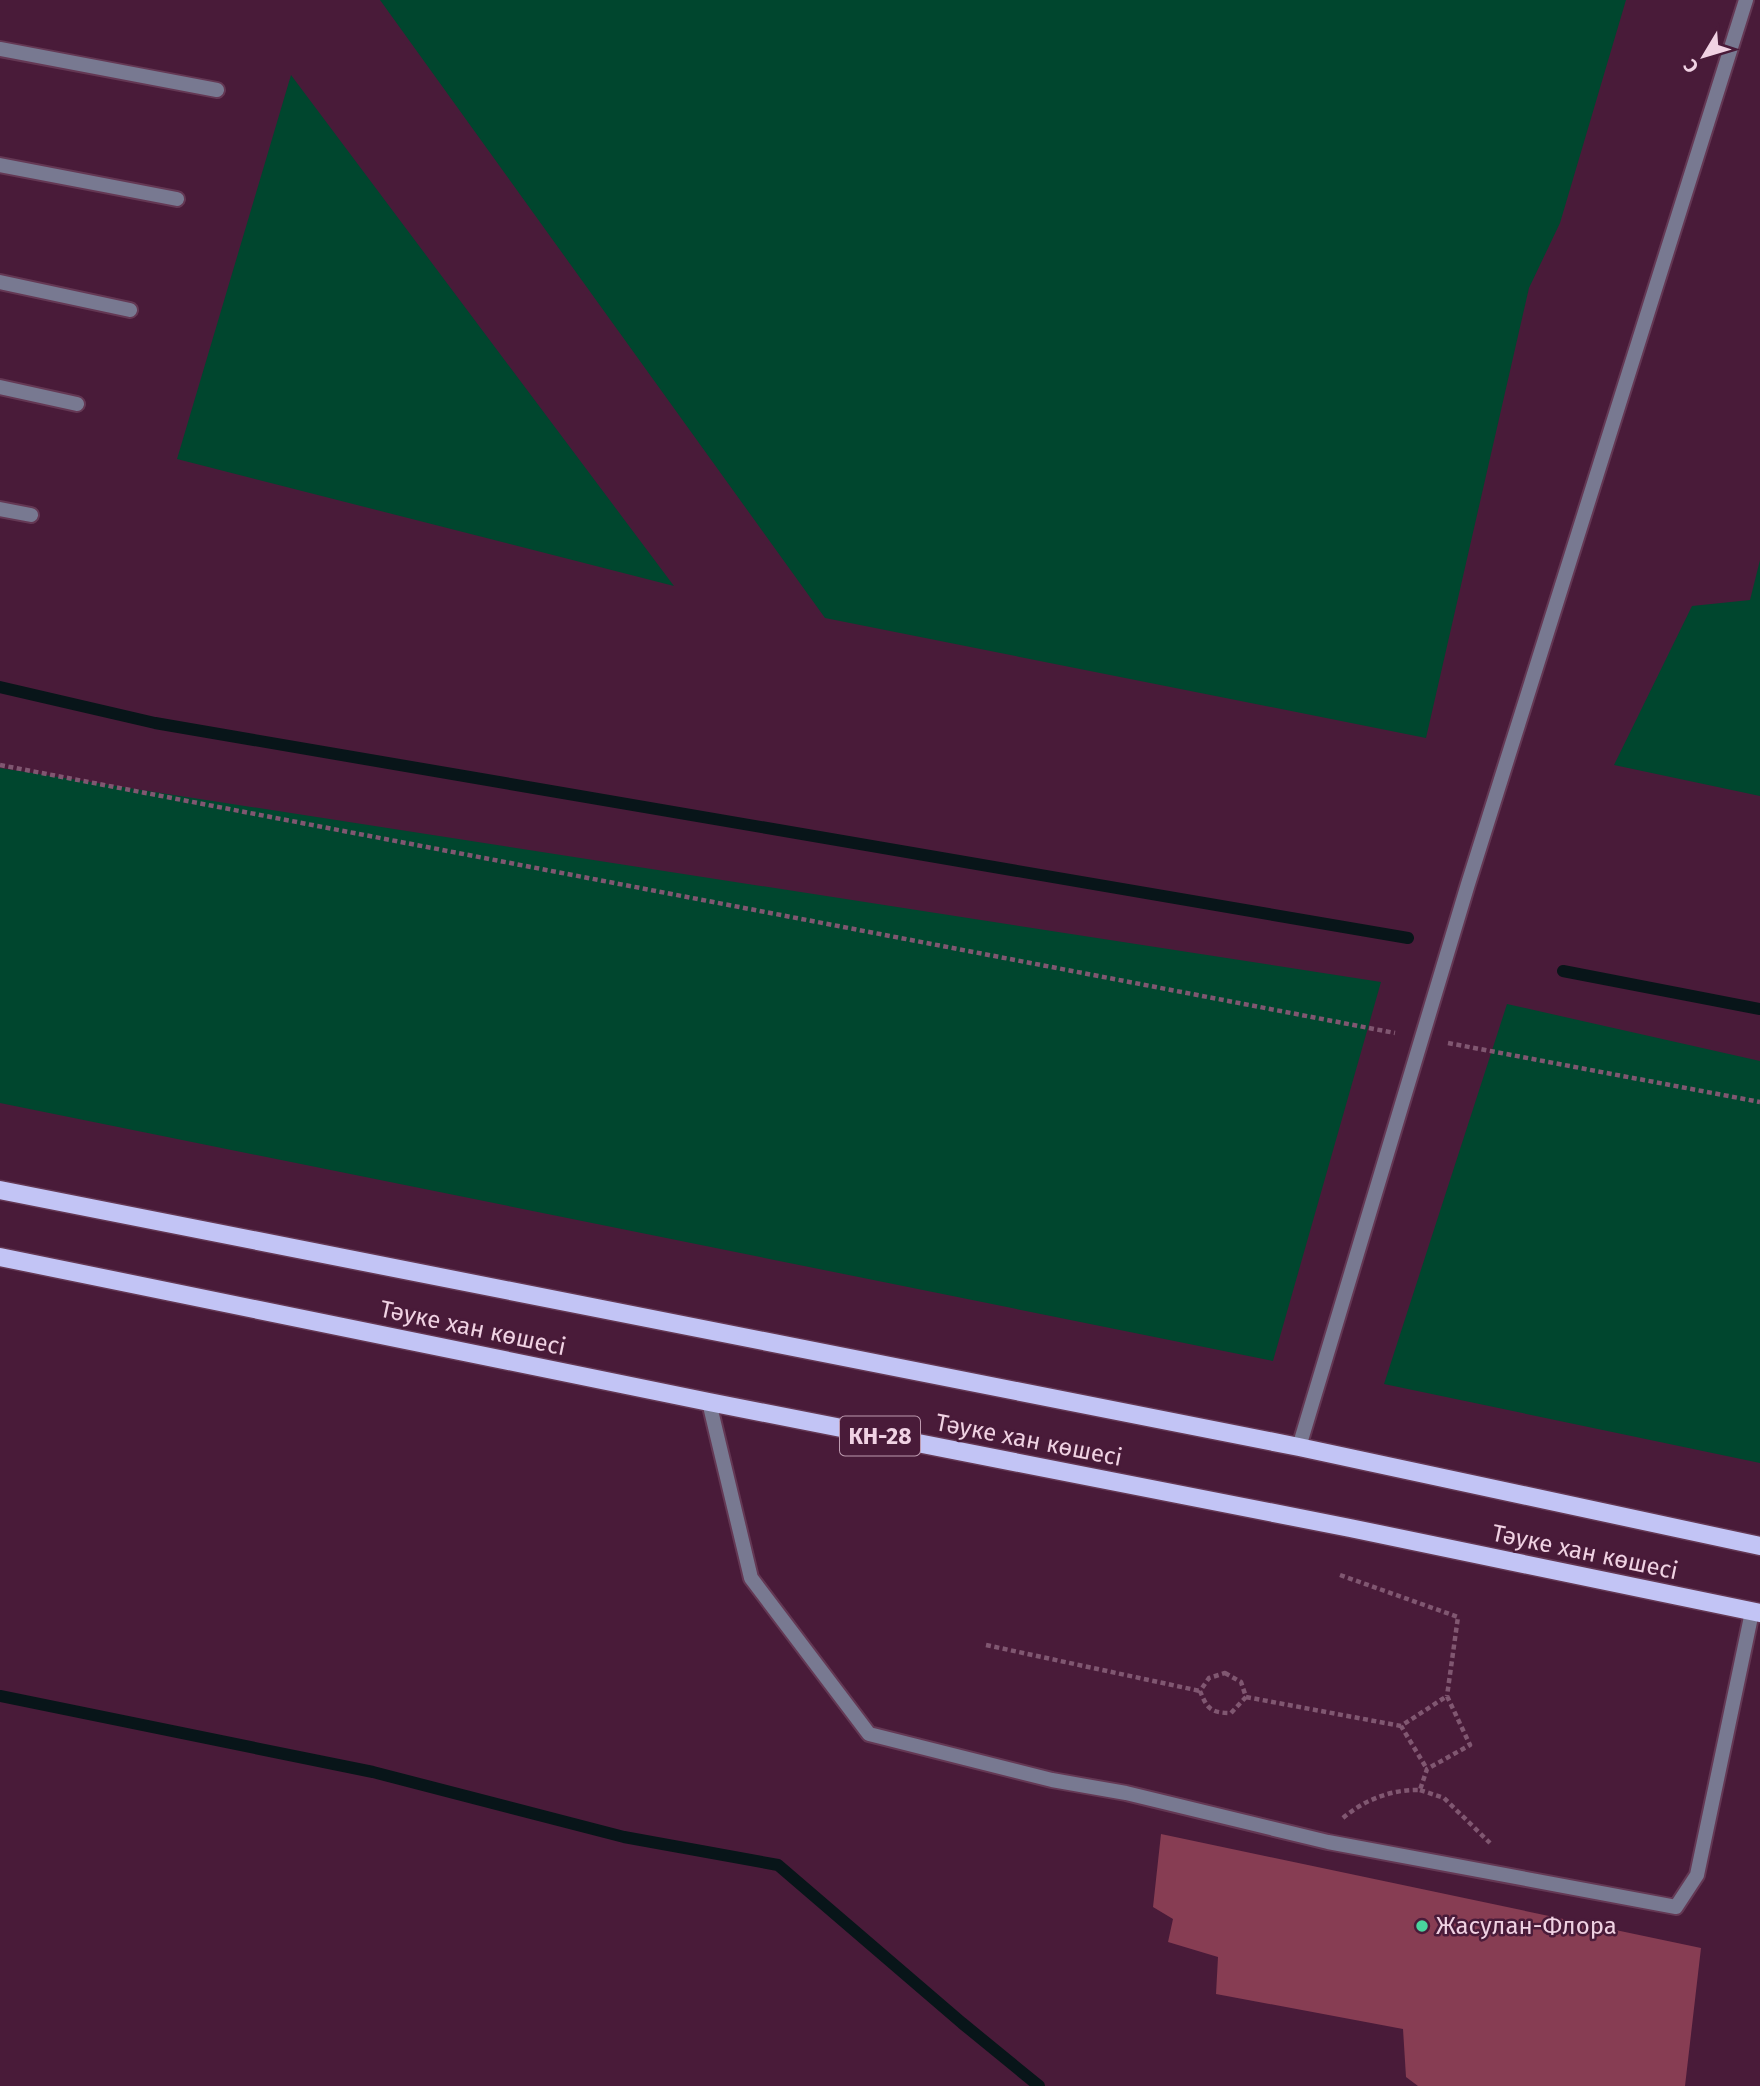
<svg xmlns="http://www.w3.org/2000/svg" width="1760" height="2086" viewBox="0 0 1760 2086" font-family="'Fira Sans',sans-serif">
<rect width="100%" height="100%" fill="#491b39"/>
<path fill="#00462e" d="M380,0h1246l-66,223 -31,65 -103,450 -601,-120z
M291,75l383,511 -497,-127z
M1760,560v236l-146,-31 78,-159 58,-6z
M0,768l1381,214 -108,379 -1273,-258z
M1507,1004l253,57v402l-376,-79z"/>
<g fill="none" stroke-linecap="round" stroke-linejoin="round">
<path stroke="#081519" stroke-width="12" d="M0,687l155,36 1253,215
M1563,971l197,38
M0,1696l373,76 251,65 154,28 184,158 77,63"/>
</g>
<path fill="#873d53" d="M1161,1834l540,114 -16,138h-267l-12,-9 -3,-48 -187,-35 2,-37 -50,-15 5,-23 -20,-12z"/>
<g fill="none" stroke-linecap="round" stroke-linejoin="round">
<g stroke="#643854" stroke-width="18">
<path id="service" d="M0,49l217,41
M0,165l177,34
M0,282l130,28
M0,387l77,17
M0,509l31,6
M709,1402l42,176 118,156 183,46 74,13 202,49 348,65 21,-32 55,-263"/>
</g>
<g stroke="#643854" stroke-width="18">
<path id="minor" d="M1299,1447l169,-563 278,-884"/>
</g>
<g stroke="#643854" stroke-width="21">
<path id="primary" d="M0,1190l1299,257 461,99
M0,1257l709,145 641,126 410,85"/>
</g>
<path stroke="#805771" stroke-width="4.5" stroke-dasharray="5 3.5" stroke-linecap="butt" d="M0,765l1395,268
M1448,1043l312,59
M1340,1575l118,42 -11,79
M986,1645l214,46
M1225,1673l16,9 5,15 -15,16c-21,0 -24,-5 -31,-22l9,-13z
M1246,1697l155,29
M1420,1790l24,8 46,45
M1343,1818c21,-18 49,-29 77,-28l7,-21 43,-24 -23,-49 -46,30 26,43"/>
<use href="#service" stroke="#787991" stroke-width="14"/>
<use href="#minor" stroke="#787991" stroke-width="14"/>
<use href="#primary" stroke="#c2c4f5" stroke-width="18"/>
</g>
<circle fill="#49d49d" stroke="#491b39" stroke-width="2.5" cx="1422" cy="1926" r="7"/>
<g text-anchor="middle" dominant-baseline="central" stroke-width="5" stroke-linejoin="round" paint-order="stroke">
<rect fill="#491b39" stroke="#be9bb0" stroke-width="2" x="840" y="1416.5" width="80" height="39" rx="5"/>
<g font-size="23" font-weight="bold" fill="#f0d2e3">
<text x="880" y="1436">КН-28</text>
</g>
<g font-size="24" fill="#f0d2e3" stroke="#491b39">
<text transform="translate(473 1328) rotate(12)">Тәуке хан көшесі</text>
<text transform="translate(1029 1440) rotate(11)">Тәуке хан көшесі</text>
<text transform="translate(1585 1552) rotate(12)">Тәуке хан көшесі</text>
</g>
<g font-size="24" fill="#f0d2e3" stroke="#491b39" text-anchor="start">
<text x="1436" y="1926">Жасулан-Флора</text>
</g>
</g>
<g transform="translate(1704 56) rotate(232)" stroke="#491b39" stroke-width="5" paint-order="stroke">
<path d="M0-5L12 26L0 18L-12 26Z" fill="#f0d2e3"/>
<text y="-10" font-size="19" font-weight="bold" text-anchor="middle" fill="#f0d2e3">С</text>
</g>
</svg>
